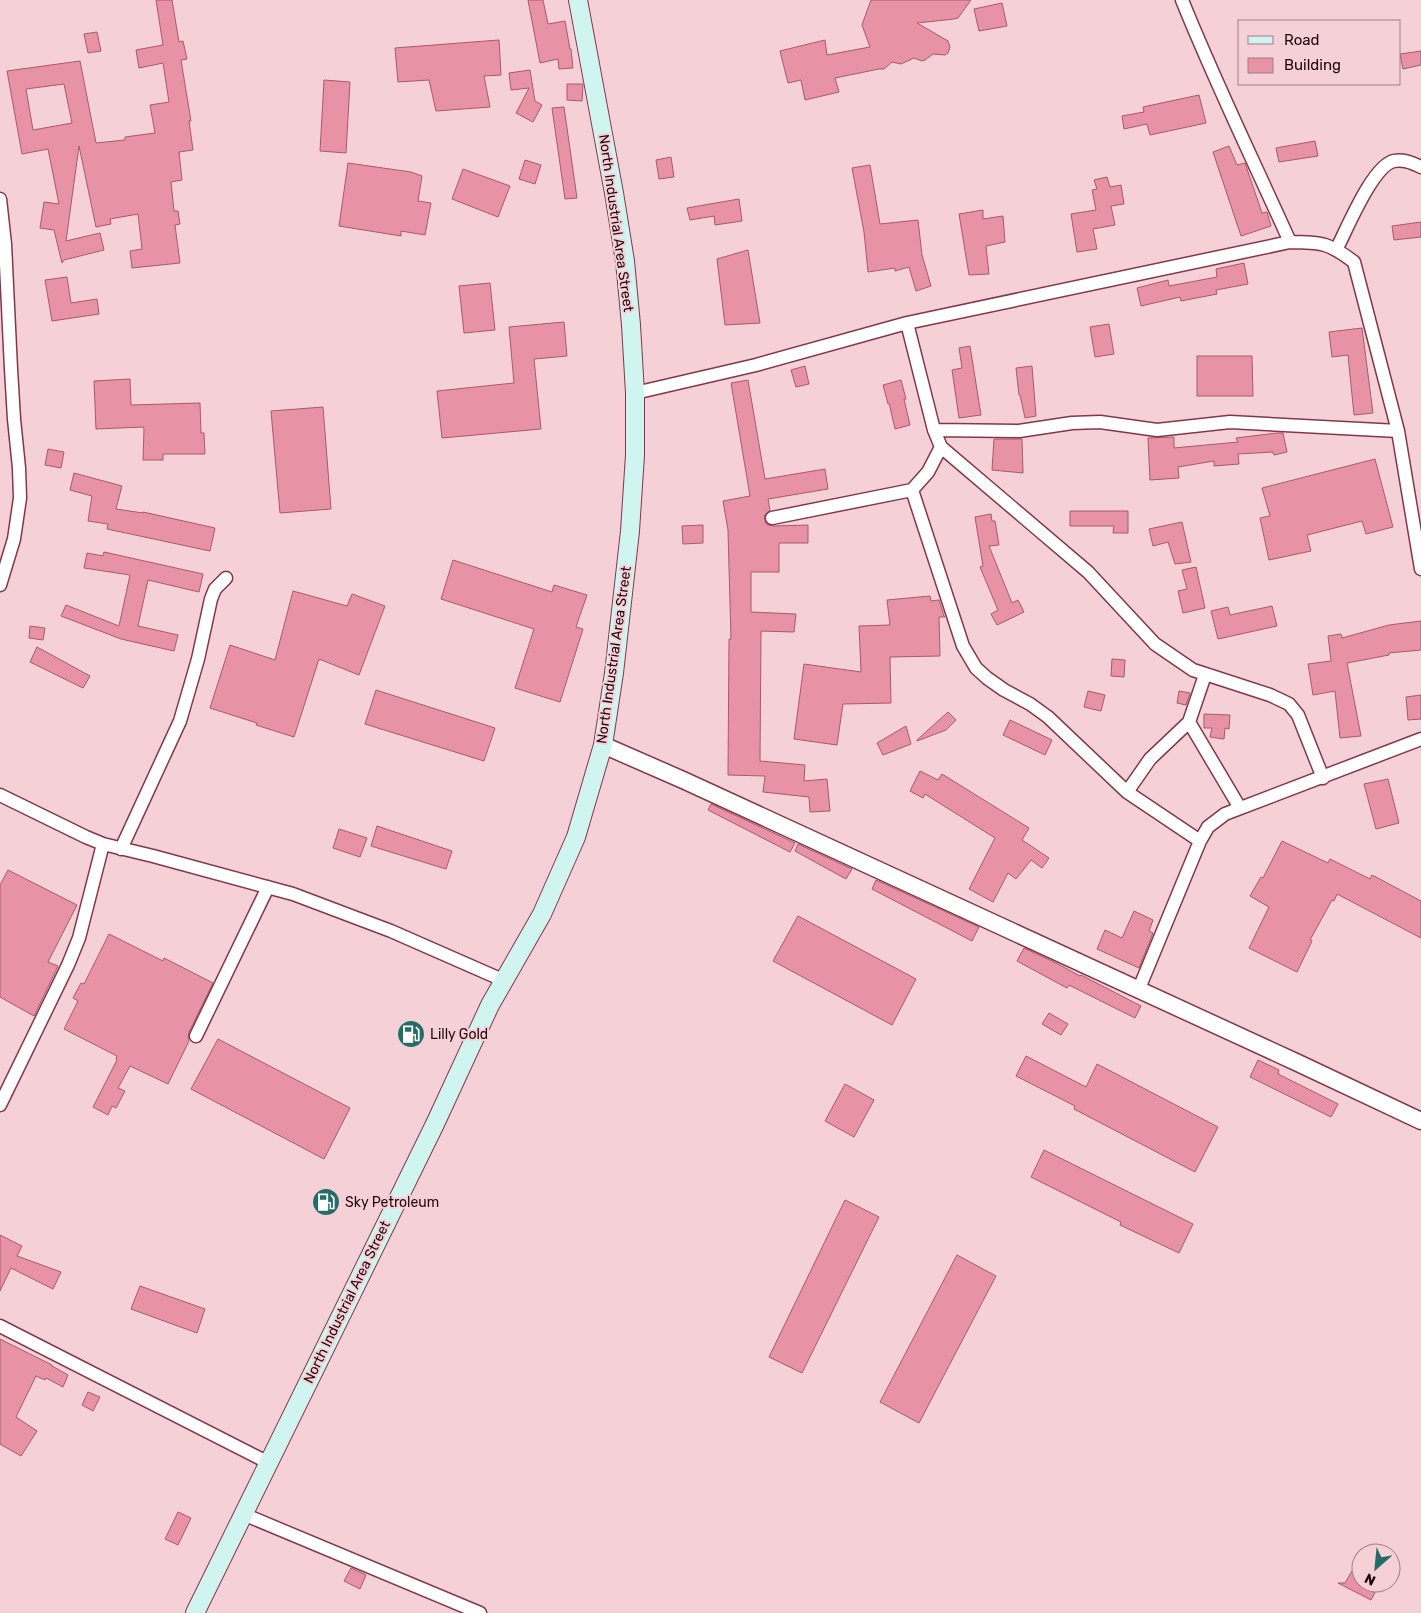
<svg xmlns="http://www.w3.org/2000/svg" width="1421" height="1613" viewBox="0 0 1421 1613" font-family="Rubik,sans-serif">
<rect width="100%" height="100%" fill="#f5d0d7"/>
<path fill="#e892a5" stroke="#a9596c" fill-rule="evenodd" d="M156,0h16l7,42 4,-1 4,18 -6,1 10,61h-2l4,29 -14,2 3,28 -11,2 3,29h4l2,13 -5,1 5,38 -48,5 -2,-17 12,-2 -4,-35 -28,5 1,5 -15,3 -17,-81 -13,95 34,-8 4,17 -40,10 -2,3 -8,-33 -14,-2 4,-26 15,2 -11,-55 -26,5 -15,-83 73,-10 16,82 29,-3v-3l30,-4 -5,-28 19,-3 -6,-39 -24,5 -3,-18 27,-5zM64,84l8,39 -39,7 -7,-41z
M528,0h15l5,24 17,-3 5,28h1l2,19 -14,1 -1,-10 -18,4z
M871,0h100l-13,18 -4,1 -37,4 31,18 2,6 -2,6 -3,2 -12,-1 -8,6 -3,1 -8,-3 -13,6 -9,-2 -8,7h-5l-44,9 4,14 -34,8 -4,-20 -13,3 -8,-32 45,-11 2,15 43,-8 -8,-22z
M1002,3l5,23 -28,5 -5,-22z
M97,32l4,19 -13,2 -4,-19z
M499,40l2,35 -17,1 6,31 -54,4 -7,-31 -31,2 -3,-34z
M1421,51v14l-18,4 -3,-15z
M530,70l5,31 7,4 -9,17 -17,-9 13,-25 -18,2 -2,-17z
M324,80l26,2 -4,71 -26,-2z
M567,84h16l-1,17 -15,-1z
M1199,95l7,28 -56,12 -3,-11 -23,5 -2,-13 22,-4 -1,-5z
M564,107l13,91 -12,1 -13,-91z
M1315,141l3,15 -39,6 -3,-14z
M1229,146l8,19 8,-2 17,50 5,-1 4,14 -30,10 -28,-84z
M671,157l3,20 -15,2 -3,-19z
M525,160l16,5 -6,19 -16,-5z
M348,163l63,9 11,4 -4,25 13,2 -6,32 -24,-4v5l-62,-10z
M870,165l10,59 38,-4 4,35 9,31 -15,5 -7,-24 -14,4v-3l-27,4 -4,-40 -12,-64z
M463,169l47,17 -12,31 -46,-18z
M1107,177l3,10 11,-2 3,19 -13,2 4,19 -22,4 4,20 -20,3 -6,-38 25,-4 -4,-20 5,-1 -3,-9z
M739,199l3,22 -27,4 -1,-9 -24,4 -3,-12z
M983,210v9l20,-3 2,26 -19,4 3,28 -20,1 -10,-61z
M1421,222v15l-27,3 -2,-14z
M748,250l12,73 -35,2 -8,-66z
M1244,263l4,21 -32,6 1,4 -36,7 -1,-4 -39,9 -4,-18 31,-8 1,6 48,-9 -1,-8z
M67,277l4,26 26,-4 2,15 -47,7 -7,-41z
M490,283l5,47 -31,3 -5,-47z
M564,322l3,34 -33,3 7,70 -99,9 -5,-47 77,-8 -5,-56z
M1109,324l5,30 -19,3 -5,-30z
M1362,328l11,85 -19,2 -6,-60 -16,2 -3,-25z
M970,346l11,69 -22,3 -7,-48 10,-2 -3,-20z
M1197,356h55l1,40h-56z
M805,366l4,18 -13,3 -5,-17z
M1032,366l4,50 -11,2 -5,-23h-1l-3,-27z
M130,379l1,26 69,-2 1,30h3l1,21h-42v6h-20l1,-31 -1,-2 -47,2 -2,-48z
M748,380l17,99 60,-10 3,20 -60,10 2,11 -6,6 2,8 7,2 35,-1v18h-29v29h-28v40l45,2 -2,18 -33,-1 -1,130 45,4 -1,16 23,-2 3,32 -20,1 -1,-15 -46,-5 2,-16 -37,-1 1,-136h2l-3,-109 -5,-29 27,-5 -19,-113z
M901,380l5,19h-2l6,26 -15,4 -6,-26 -1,1 -5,-19z
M323,407l8,102 -51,4 -9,-102z
M1277,433h6l4,19 -13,3 -1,-3 -35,2 1,10 -25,2v-5l-36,6 1,11 -29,2 -2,-42 26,-1v11l64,-6 -2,-4z
M994,439h28l1,34 -31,-3z
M48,449l16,3 -3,16 -16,-3z
M1375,459l18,68 -27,7 -4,-13 -55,14 4,16 -42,9 -9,-42 10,-2 -8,-28z
M74,473l48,13 -6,23 27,4v-1l72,16 -5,23 -103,-22 1,-5 -20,-3 4,-25 -22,-6z
M1070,511h58v22h-15l1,-7h-44z
M991,514l1,7h3l4,24 -10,1 23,57 6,-3 6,12 -27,13 -6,-11 7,-4 -18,-43 3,-1 -8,-49z
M1182,522l9,40 -16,2 -7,-22 -15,4 -4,-17z
M703,525v18l-20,1 -1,-18z
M104,552l99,22 -4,18 -51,-12 -10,46 40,9 -4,16 -53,-12 -60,-23 5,-11 53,21 11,-51 -46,-7 3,-15 16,3z
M453,560l99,32 2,-7 33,10 -11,32 7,2 -23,73 -45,-14 19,-59 -93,-30z
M1196,567l9,41 -22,5 -5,-22 9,-2 -5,-19z
M293,591l54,15 5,-12 33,12 -26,69 -40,-16 -25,78 -38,-12 1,-2 -47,-15 20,-63 45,15z
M930,596l1,5 8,-1 5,16 1,1h-6l1,39 -50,1 1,46 -48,1 -6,41 -43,-6 10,-75 57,8 -2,-46 31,-1 -3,-25z
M1272,606l5,20 -59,13 -7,-28 17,-4 2,8z
M1421,621v29l-32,3v2l-42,8 14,73 -21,2 -5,-47 -22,4 -5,-31 23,-3 -3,-25 13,-2 1,4 47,-13z
M30,626l15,2 -2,12 -14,-2z
M37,647l53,29 -7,12 -53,-26z
M1112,659l13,1 -1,17 -13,-1z
M376,690l119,38 -11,33 -119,-37z
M1088,691l17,4 -4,16 -17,-4z
M1179,691l11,2 -4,12 -9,-2z
M1421,695v24l-13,1 -2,-23z
M948,712l8,8 -10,10 -29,11v-1z
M1204,714l26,1 -1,14 -4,-1 -1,11 -14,-2 2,-9h-8z
M1010,720l42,20 -7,15 -42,-20z
M906,726l5,18 -28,11 -6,-12z
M920,771l18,9 4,-6 87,54 -7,12 27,18 -7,10 -11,-8 -15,19 -8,-6 -15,29 -24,-13 26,-51 -70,-44 -2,4 -13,-7z
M1388,779l11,44 -23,6 -12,-45z
M711,804l84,39 -5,9 -82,-42z
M377,826l75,25 -6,18 -75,-23z
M339,829l28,9 -7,19 -27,-9z
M1282,841l46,22 2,-4 40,20 2,-4 49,26v37l-84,-44 -3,7 -2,-1 -22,40 2,1 -15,31 -48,-24 20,-41 -19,-11 11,-19 2,1z
M798,844l54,25 -6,10 -51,-28z
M8,870l69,35 -29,57 10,4 -24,50 -34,-19v-112z
M876,880l103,47 -7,14 -100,-52z
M1134,911l19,9 -4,11 4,2 -14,35 -42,-19 8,-19 17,8z
M798,916l118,63 -24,46 -119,-64z
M109,934l54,27 1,-3 49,25 -24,49 -1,7 1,2 -21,43 -38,-18 -12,22 7,3 -9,17 -4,-2 -4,9 -15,-8 24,-47 -1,-1 1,-3 -53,-27 14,-28 -5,-3 8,-15 3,1z
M1024,948l32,15 24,13 1,-1 60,31 -6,12 -66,-33 -2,3 -50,-27z
M1049,1013l19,11 -7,11 -19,-11z
M218,1039l132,69 -26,51 -133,-70z
M1026,1056l60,31 11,-23 121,63 -23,45 -121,-63 1,-3 -59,-30z
M1258,1060l21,10 -1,4 60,30 -7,13 -81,-40z
M845,1084l29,16 -20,37 -29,-16z
M1044,1150l149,74 -14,29 -59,-28 1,-3 -90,-45z
M845,1200l34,17 -77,156 -33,-16z
M0,1235l22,11 -5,10 44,16 -8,17 -42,-21 -11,23z
M957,1255l39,21 -77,147 -39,-21z
M140,1286l65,23 -8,24 -66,-24z
M0,1339l52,26v1l16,9 -5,12 -17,-9 -1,2 -9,-4 -20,41 21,14 -16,25 -21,-12z
M88,1392l12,5 -7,14 -11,-6z
M178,1512l13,6 -13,27 -13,-6z
M351,1568l15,7 -6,14 -16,-8z
M1352,1571l9,5v7h19l-9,17 -33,-17h7z"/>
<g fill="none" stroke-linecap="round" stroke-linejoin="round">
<g stroke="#83374b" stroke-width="15">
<path id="minor" d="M1182,0c33,82 72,162 108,242
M0,199l5,45 6,125 3,50 5,49 1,30 -6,41 -14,46
M1337,248c10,-19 36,-83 57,-87 10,-2 18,2 27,6
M635,393l121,-28 151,-42 383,-81c32,0 39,1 64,20l44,169 23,138
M934,430l85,1 53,-8 28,-1 57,8 73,-8 168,9
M941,447l147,125 67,72 38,26 77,25 19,9 9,11 25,63
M912,490l51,156 13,22 11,10 17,12 26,14 18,13 79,75 73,49
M772,518l140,-28 16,-18 13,-25 -7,-17 -27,-107
M1189,722l51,86
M1127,792l23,-33 39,-37 16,-47
M0,795l86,42 17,7 50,12 140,38 98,37 114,50
M121,849l59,-128 18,-62 13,-60 4,-10 11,-11
M1138,991l62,-150 8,-14 17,-13 196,-75
M196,1036l72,-149
M0,1105l68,-140 11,-27 24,-94
M0,1326l269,137
M243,1514l237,99"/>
</g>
<g stroke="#83374b" stroke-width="19">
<path id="tertiary" d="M603,745l80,35 615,283 123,58"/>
</g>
<g stroke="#83374b" stroke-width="20">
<path id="secondary" d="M195,1613l240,-489 55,-119 52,-91 34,-77 27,-92 11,-72 16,-142 5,-76v-62l-4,-68 -6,-64 -11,-68 -36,-193"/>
</g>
<use href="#minor" stroke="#fff" stroke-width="12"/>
<use href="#tertiary" stroke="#fff" stroke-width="16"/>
<use href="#secondary" stroke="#d0f4f0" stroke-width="18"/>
</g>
<defs>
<g id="fuel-disc" transform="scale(1.4375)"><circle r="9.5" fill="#246d66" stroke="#f5d0d7"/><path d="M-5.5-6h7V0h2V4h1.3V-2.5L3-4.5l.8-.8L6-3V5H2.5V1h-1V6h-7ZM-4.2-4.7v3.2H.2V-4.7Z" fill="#fff"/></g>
</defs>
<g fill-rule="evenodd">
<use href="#fuel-disc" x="411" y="1034"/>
<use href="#fuel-disc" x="326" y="1202"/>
</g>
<g text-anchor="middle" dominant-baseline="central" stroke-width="4" stroke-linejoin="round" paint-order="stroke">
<g font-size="14" fill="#24060e" stroke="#f5d0d7">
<text transform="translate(616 223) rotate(82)">North Industrial Area Street</text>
<text transform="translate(614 655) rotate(-82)">North Industrial Area Street</text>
<text transform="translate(347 1302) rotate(-64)">North Industrial Area Street</text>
</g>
<g font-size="14" fill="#24060e" stroke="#f5d0d7" text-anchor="start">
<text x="430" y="1034">Lilly Gold</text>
<text x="345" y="1202">Sky Petroleum</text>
</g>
</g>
<rect x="1238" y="20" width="162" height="65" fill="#f5d0d7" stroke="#a17f87"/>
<rect x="1248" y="36" width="25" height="8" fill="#d0f4f0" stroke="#a17f87"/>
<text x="1284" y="45" font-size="15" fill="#24060e">Road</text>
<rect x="1248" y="58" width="25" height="15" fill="#e892a5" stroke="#a17f87"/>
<text x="1284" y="70" font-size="15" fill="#24060e">Building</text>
<g transform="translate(1376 1568) rotate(207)"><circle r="24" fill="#f5d0d7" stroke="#a17f87"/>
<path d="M0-4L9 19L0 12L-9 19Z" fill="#246d66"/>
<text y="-8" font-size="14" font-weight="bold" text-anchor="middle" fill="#24060e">N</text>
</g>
</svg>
